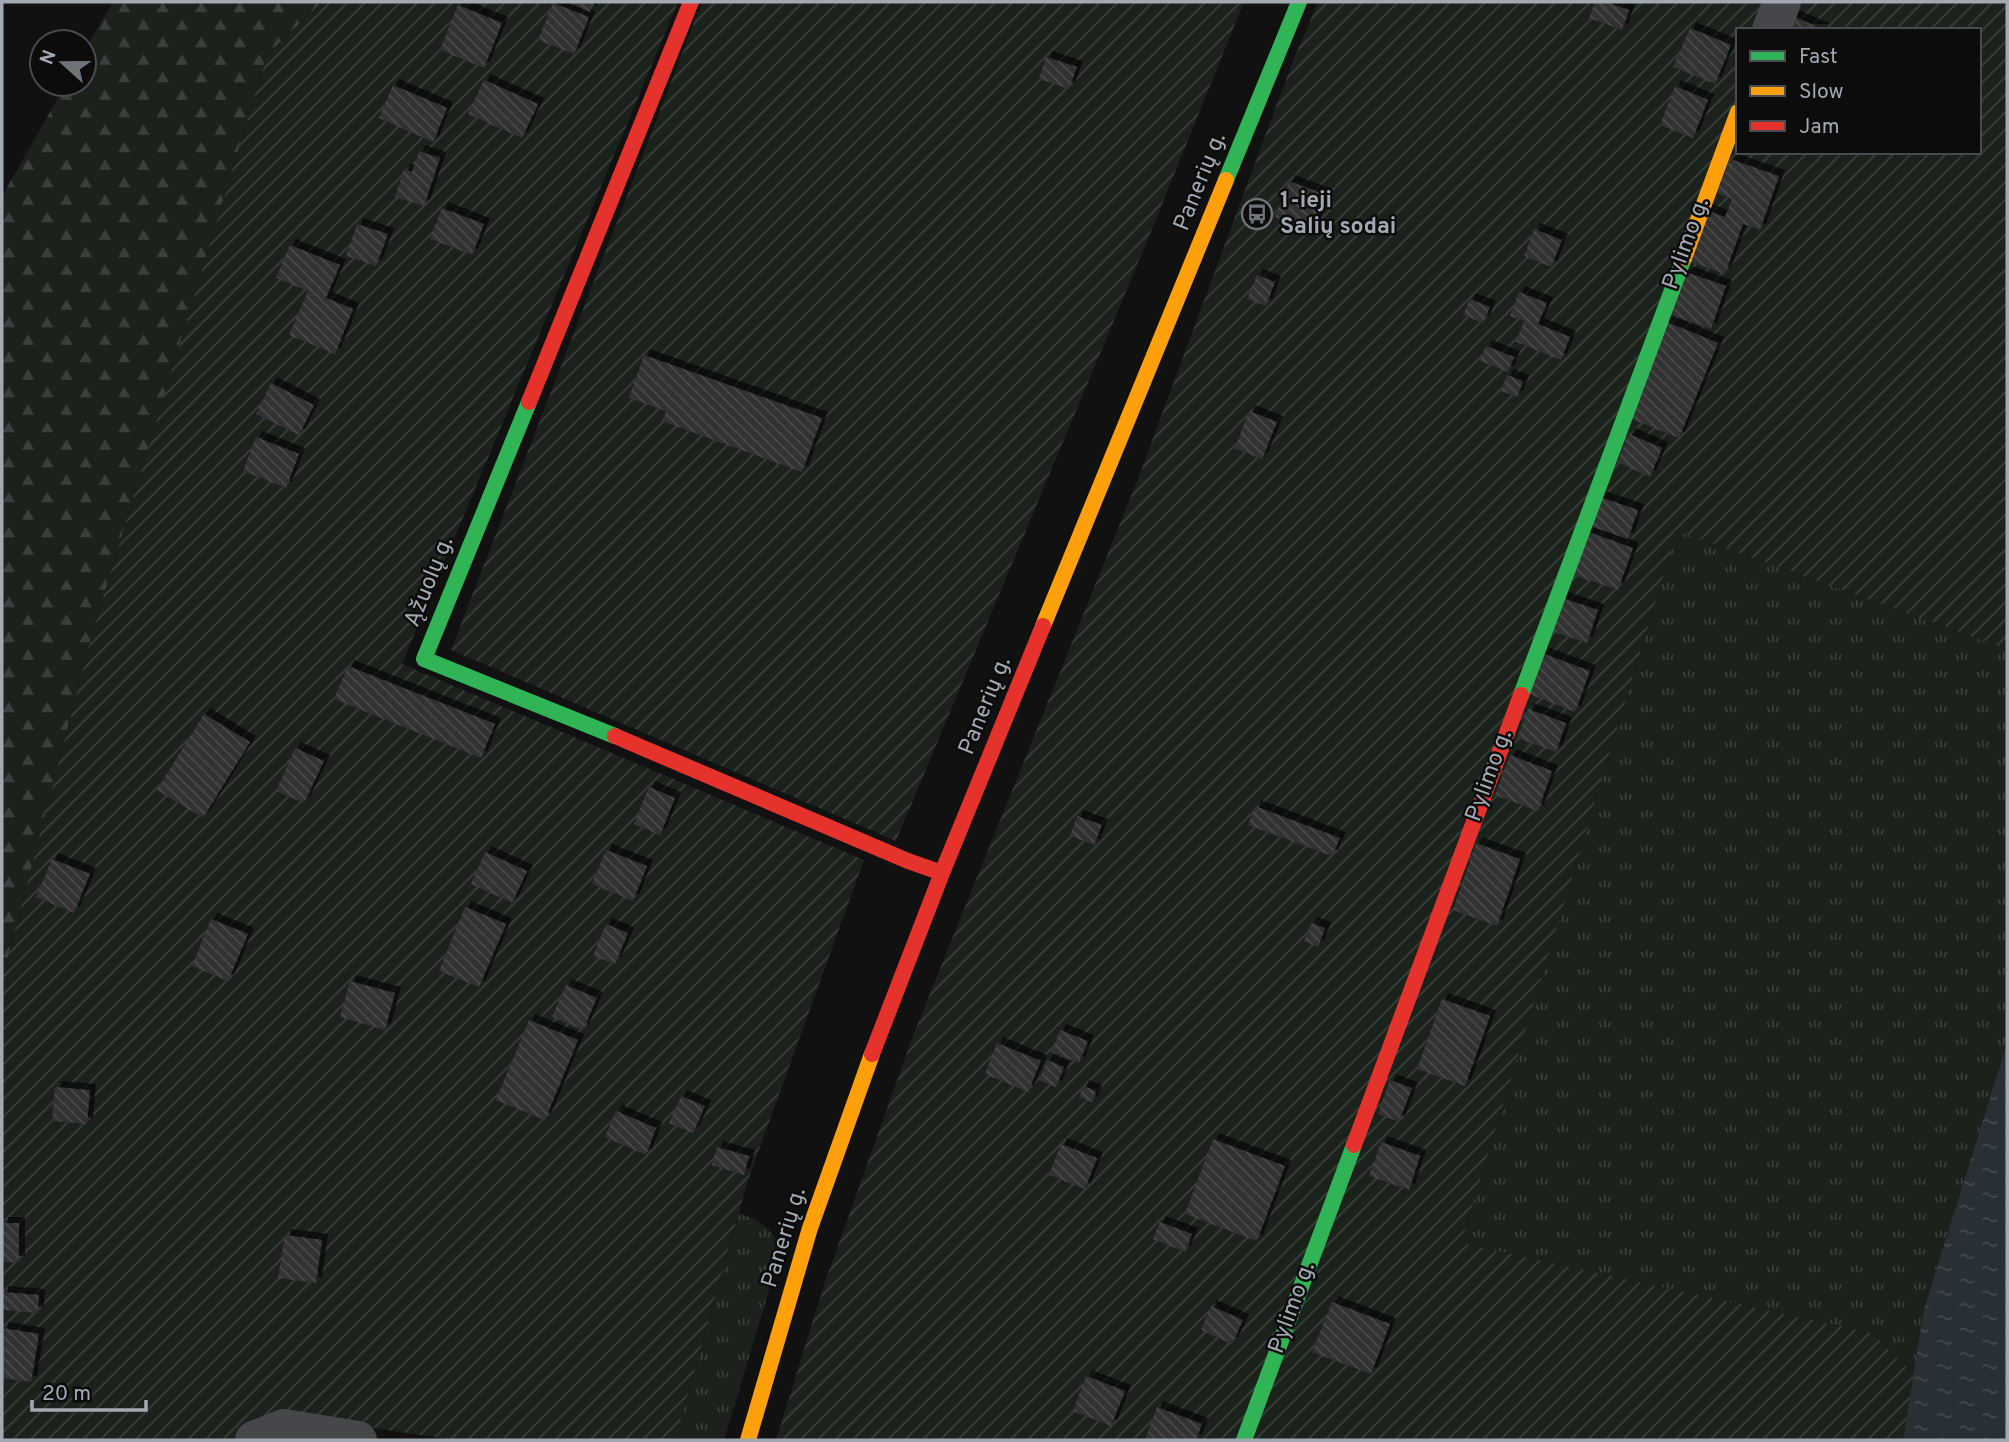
<svg xmlns="http://www.w3.org/2000/svg" width="2009" height="1442" viewBox="0 0 2009 1442" font-family="Overpass,sans-serif">
<defs>
<pattern id="grass-tufts" width="24" height="20" patternUnits="userSpaceOnUse" patternTransform="scale(1.75)"><rect width="24" height="20" fill="#1b221c"/><path d="M3 7l-1-3M5 7V3M7 7l1-3M15 17l-1-3M17 17v-4M19 17l1-3" fill="none" stroke="#393f3b"/></pattern>
<pattern id="forest-firs" width="22" height="20" patternUnits="userSpaceOnUse" patternTransform="scale(1.75)"><rect width="22" height="20" fill="#1b221c"/><path d="M5 1l3.5 6h-7zM16 11l3.5 6h-7z" fill="#393f3b"/></pattern>
<pattern id="garden-furrows" width="10" height="10" patternUnits="userSpaceOnUse" patternTransform="scale(1.75)"><rect width="10" height="10" fill="#1b221c"/><path d="M-1 1l2-2M0 10L10 0M9 11l2-2" fill="none" stroke="#393f3b"/></pattern>
<pattern id="water-ripples" width="26" height="14" patternUnits="userSpaceOnUse" patternTransform="scale(1.75)"><rect width="26" height="14" fill="#273035"/><path d="M2 4q2-2 4 0t4 0M15 11q2-2 4 0t4 0" fill="none" stroke="#434b50"/></pattern>
<pattern id="building-back-hatch" width="6" height="6" patternUnits="userSpaceOnUse" patternTransform="scale(1.75)"><rect width="6" height="6" fill="#303032"/><path d="M-1 5l2 2M0 0l6 6M5-1l2 2" fill="none" stroke="#4b4b4d"/></pattern>
<filter id="shadow"><feDropShadow dx="6" dy="-6" stdDeviation="0" flood-color="#0009"/></filter>
</defs>
<rect width="100%" height="100%" fill="#111112"/>
<path fill="url(#grass-tufts)" d="M1677,531l330,118v394l-83,266 -10,65 -42,-41 -411,-90z
M739,1213c22,9 34,15 42,38l-57,189h-49z"/>
<path fill="url(#forest-firs)" d="M113,2h209l-55,53 -175,579 -90,346v-784l64,-112h18v-32z"/>
<path fill="url(#garden-furrows)" fill-rule="evenodd" d="M322,2h356l-276,662 462,196 -117,323 -72,257h-221l-169,-25 -48,25h-235v-460l90,-346 175,-579z
M702,2h542l-96,237 -252,602 -445,-191z
M1318,2h689v647l-330,-118 -216,712 411,90 42,41 -11,66h-1127l48,-155 90,-252 222,-549 157,-423zM1738,30h241v122h-241z"/>
<path fill="url(#water-ripples)" d="M2007,1043v397h-104l21,-131z"/>
<path fill="url(#building-back-hatch)" filter="url(#shadow)" d="M567,2h28l-5,10z
M1595,2h11l23,8 -7,20 -33,-12z
M553,3l36,14 -15,37 -36,-14z
M458,5l44,18 -18,45 -44,-18z
M1788,14l37,16h-44z
M1690,28l41,17 -16,39 -42,-17z
M1046,57l31,10 -8,22 -30,-10z
M484,80l54,24 -16,34 -54,-24z
M393,85l54,23 -14,34 -54,-24z
M1675,86l33,14 -15,38 -33,-13z
M419,151l21,7 -16,48 -29,-9 9,-28 8,3z
M1730,159l49,17 -19,54 -17,-6 -18,50 -40,-14 18,-51 22,8 7,-18 -15,-6z
M1289,181l37,14 -14,36 -37,-14z
M442,208l42,16 -12,31 -42,-16z
M357,224l31,10 -12,32 -30,-10z
M1534,229l28,11 -11,27 -27,-11z
M290,245l50,20 -14,33 27,11 -18,45 -46,-19 19,-44 -32,-13z
M1683,271l43,15 -15,43 -43,-15z
M1257,275l18,7 -9,24 -19,-7z
M1519,292l28,11 -9,21 32,13 -9,23 -45,-18 8,-21 -14,-5z
M1470,299l20,8 -7,16 -20,-8z
M1662,320l56,23 -39,95 -55,-22z
M1486,346l28,11 -6,15 -28,-11z
M644,355l178,63 -20,54 -140,-51 4,-10 -37,-13z
M1507,375l16,6 -6,16 -16,-6z
M271,383l43,22 -15,30 -43,-21z
M1249,411l28,11 -15,37 -27,-11z
M1629,434l33,14 -12,29 -33,-15z
M256,437l43,17 -13,34 -43,-17z
M1597,496l41,14 -10,29 -41,-14z
M1583,530l50,18 -15,42 -50,-17z
M1559,597l39,13 -11,33 -39,-13z
M1539,652l51,19 -15,41 -51,-20z
M348,666l147,58 -14,34 -147,-59z
M1528,709l38,14 -10,29 -39,-14z
M204,714l46,28 -47,76 -46,-28z
M295,748l29,13 -20,42 -28,-12z
M1510,755l42,16 -14,40 -43,-16z
M649,787l26,11 -15,37 -26,-11z
M1255,806l85,32 -8,18 -84,-31z
M1077,816l25,9 -8,20 -24,-9z
M1476,843l44,16 -23,67 -44,-16z
M606,850l41,16 -14,35 -41,-17z
M485,852l42,19 -15,32 -41,-19z
M52,859l38,15 -16,39 -38,-16z
M465,907l41,17 -27,63 -40,-16z
M211,919l37,15 -20,47 -36,-15z
M1311,923l14,5 -7,19 -14,-6z
M606,924l22,9 -13,31 -22,-8z
M350,981l45,12 -10,37 -45,-13z
M566,985l31,13 -14,32 -31,-13z
M1442,999l48,17 -25,70 -48,-17z
M529,1020l49,20 -33,80 -49,-20z
M1060,1030l28,11 -9,22 -28,-11z
M997,1043l44,18 -13,31 -43,-18z
M1047,1060l17,7 -8,20 -17,-7z
M1390,1080l22,8 -13,34 -21,-8z
M1083,1086l13,5 -4,11 -13,-5z
M55,1087l35,3 -3,34 -35,-3z
M681,1096l24,10 -12,27 -24,-10z
M616,1111l40,17 -10,27 -41,-18z
M1213,1139l72,27 -28,75 -72,-27z
M1381,1142l39,14 -11,34 -40,-14z
M1061,1144l36,14 -12,31 -36,-14z
M717,1147l32,9 -5,19 -32,-10z
M1160,1222l32,12 -7,18 -32,-13z
M2,1223h17v39h-17z
M285,1235l37,5 -6,43 -38,-5z
M2,1292l37,3 -1,18 -36,-3z
M1332,1302l58,22 -19,50 -59,-22z
M1211,1306l32,14 -11,24 -31,-14z
M2,1328l37,6 -8,48 -29,-4z
M1086,1376l39,15 -14,35 -38,-15z
M1157,1407l45,17 -6,16h-51z"/>
<g fill="none" stroke-linecap="round" stroke-linejoin="round">
<path stroke="#46474a" stroke-width="38" d="M1771,30l11,-28
M254,1440l30,-12 74,12"/>
<path stroke="#30b455" stroke-width="16" d="M1226,180l73,-178
M529,402l-105,257 191,77
M1521,695l163,-437
M1244,1440l110,-295"/>
<path stroke="#ff9f0a" stroke-width="16" d="M1684,258l54,-146
M1043,626l183,-446
M748,1440l62,-212 62,-174"/>
<path stroke="#e5322d" stroke-width="16" d="M529,402l162,-400
M615,736l293,125 34,12
M872,1054l70,-181 101,-247
M1354,1145l167,-450"/>
</g>
<defs>
<g id="bus-ring" transform="scale(1.575)"><circle r="9.5" fill="#0c0c0d" stroke="#6f747b" stroke-width="1.5"/><path d="M-5-6H5V4H4V6H2V4H-2V6H-4V4H-5ZM-3.5-4V0h7V-4ZM-3.5 1.2v1.5H-2V1.2ZM2 1.2v1.5H3.5V1.2Z" fill="#6f747b"/></g>
</defs>
<g fill-rule="evenodd">
<use href="#bus-ring" x="1257" y="214"/>
</g>
<g text-anchor="middle" dominant-baseline="central" stroke-width="5" stroke-linejoin="round" paint-order="stroke">
<g font-size="23" fill="#a2a9b3" stroke="#0c0c0d">
<text transform="translate(1201 182) rotate(-68)">Panerių g.</text>
<text transform="translate(1687 244) rotate(-70)">Pylimo g.</text>
<text transform="translate(430 582) rotate(-68)">Ąžuolų g.</text>
<text transform="translate(986 706) rotate(-68)">Panerių g.</text>
<text transform="translate(1490 776) rotate(-70)">Pylimo g.</text>
<text transform="translate(785 1238) rotate(-73)">Panerių g.</text>
<text transform="translate(1293 1308) rotate(-70)">Pylimo g.</text>
</g>
<g font-size="23" font-weight="bold" fill="#a2a9b3" stroke="#0c0c0d" text-anchor="start">
<text x="1280" y="201">1-ieji<tspan x="1280" dy="26">Salių sodai</tspan></text>
</g>
</g>
<rect width="2009" height="1442" fill="none" stroke="#a2a9b3" stroke-width="7"/>
<rect x="1736" y="28" width="245" height="126" fill="#0c0c0d" stroke="#484b4f" stroke-width="2"/>
<rect x="1750" y="51" width="35" height="10" fill="#30b455" stroke="#484b4f" stroke-width="2"/>
<text x="1799" y="63" font-size="21" fill="#a2a9b3">Fast</text>
<rect x="1750" y="86" width="35" height="10" fill="#ff9f0a" stroke="#484b4f" stroke-width="2"/>
<text x="1799" y="98" font-size="21" fill="#a2a9b3">Slow</text>
<rect x="1750" y="121" width="35" height="10" fill="#e5322d" stroke="#484b4f" stroke-width="2"/>
<text x="1799" y="133" font-size="21" fill="#a2a9b3">Jam</text>
<g transform="translate(63 63) rotate(291)"><circle r="33" fill="#0c0c0d" stroke="#484b4f" stroke-width="2"/>
<path d="M0-5L12 26L0 18L-12 26Z" fill="#6f747b"/>
<text y="-10" font-size="19" font-weight="bold" text-anchor="middle" fill="#a2a9b3">N</text>
</g>
<path d="M32 1400v10h114v-10" fill="none" stroke="#a2a9b3" stroke-width="3.5"/>
<text x="42" y="1400" font-size="21" fill="#a2a9b3" stroke="#0c0c0d" stroke-width="5" paint-order="stroke">20 m</text>
</svg>
